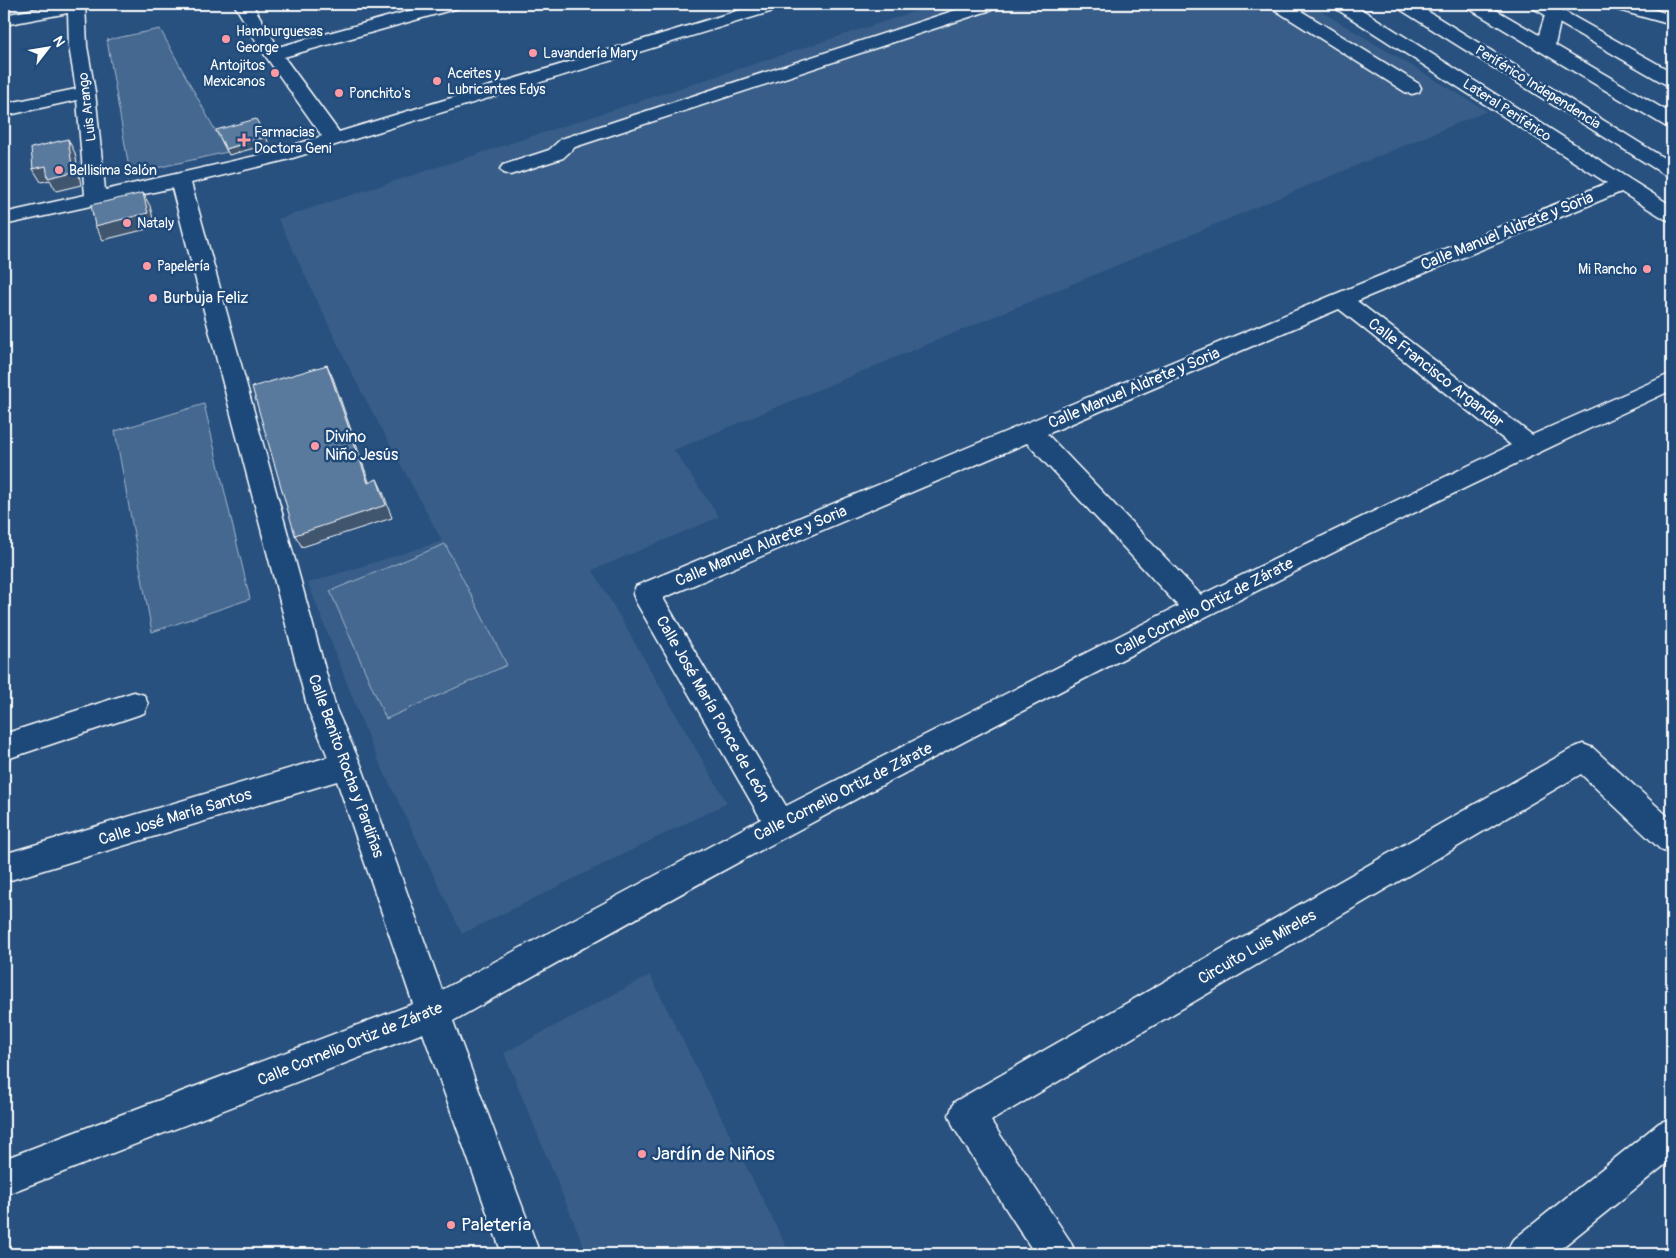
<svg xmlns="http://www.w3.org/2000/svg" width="1676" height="1258" viewBox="0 0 1676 1258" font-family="Pangolin,sans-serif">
<rect width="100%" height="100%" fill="#28517f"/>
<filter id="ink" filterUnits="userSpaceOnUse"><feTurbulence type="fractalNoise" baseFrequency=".02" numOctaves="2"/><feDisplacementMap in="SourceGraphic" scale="10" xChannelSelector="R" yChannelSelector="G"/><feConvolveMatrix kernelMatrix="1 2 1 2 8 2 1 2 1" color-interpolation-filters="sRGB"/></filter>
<g filter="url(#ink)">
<path fill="#375d88" d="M938,4h371l178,107 -813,339 45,67 -126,53 134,233 -265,131 -91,-189 -63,-162 134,-42 -89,-165 -75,-157z
M650,975l140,279h-203l-83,-201z"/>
<path fill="#446890" stroke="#a2b4c8" d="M160,29l67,123 -97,22 -23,-134z
M204,404l46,195 -98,33 -37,-201z
M445,544l62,121 -121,54 -56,-128z"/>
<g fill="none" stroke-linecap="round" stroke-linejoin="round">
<g stroke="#fff" stroke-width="3">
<path id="minor" d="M61,4h24l2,42 8,46 10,98 168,-38 49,-16 -58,-82 -30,-50h18l26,43 156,-43h27l-3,4 -174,49 55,75 421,-128h26l-3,4 -497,152 -95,23 145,526 25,56 81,225 319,-171 -125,-217 -3,-8 3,-8 697,-291 274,-112 -272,-175 -3,-4h21l319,202v15l-7,-2 -44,-27 -264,109 175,134 140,-62v17c-298,138 -592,288 -881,444 -114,61 -226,124 -338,187l87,233h-38l-79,-221 -419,162v-36l409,-155 -76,-223 -333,101v-28l324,-97 -20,-48 -136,-521 -168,37v-12l81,-18 -8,-95 -73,16v-12l72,-15 -7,-43 -1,-33 -64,12v-10zM1339,309l172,136 -310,150 -154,-161zM1027,443l151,163 -392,200 -123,-208z
M974,4h26l-3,4 -422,139 -12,11 -53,17 -7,-2 -3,-4 3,-4 46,-15 12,-11z
M1269,4h21l129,80 2,4 -2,4 -7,2 -7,-2 -133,-84z
M1530,4h21l121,68v14l-7,-2 -132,-76z
M1608,4h27l37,11v10l-61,-17z
M134,692l10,3 4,9 -4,9 -140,47v-26z
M1583,744l10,4 79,72v34l-11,-4 -80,-76 -590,347 79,120 6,13h-41l-81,-126 -5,-13 5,-13 619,-354z
M1672,1118v41l-118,95h-48l6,-13 147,-118z"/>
</g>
<g stroke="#fff" stroke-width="3">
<path id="highway" d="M1395,4h21l256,159v14l-7,-2 -267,-167z
M1465,4h21l53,31 8,-26 6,-1 6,1 3,4 -7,32 117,69v14l-7,-2 -197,-118z"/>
</g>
<use href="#minor" fill="#1f4a7a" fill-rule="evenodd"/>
<use href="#highway" fill="#1f4a7a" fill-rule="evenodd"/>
</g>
<path fill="#3f556e" stroke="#fff" d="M266,137l3,7 -40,11 -3,-6z
M68,139l7,14 6,32 -25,6 -6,-11 -9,2 -8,-13z
M143,193l7,13 5,21 -52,13 -8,-14z
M327,365l6,13 41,118 -6,-13z
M377,479l6,13 9,26 -90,29 -7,-12z"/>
<path fill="#5a7a9d" stroke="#fff" d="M256,119l10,18 -40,12 -10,-19z
M68,139l5,33 -25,6 -2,-12 -13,3 -2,-21z
M143,193l5,20 -53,13 -4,-21z
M327,365l41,118 9,-4 9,26 -91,30 -43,-148z"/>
</g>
<g fill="#ff9aa2" stroke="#1f4a7a" stroke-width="2">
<circle cx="226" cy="39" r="5"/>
<circle cx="533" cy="53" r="5"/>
<circle cx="275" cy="73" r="5"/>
<circle cx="437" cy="81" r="5"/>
<circle cx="339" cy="93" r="5"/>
<path d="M241.5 132.5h5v5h5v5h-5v5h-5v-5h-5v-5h5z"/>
<circle cx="59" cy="170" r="5"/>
<circle cx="127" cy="223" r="5"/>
<circle cx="147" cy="266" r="5"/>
<circle cx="1647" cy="269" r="5"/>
<circle cx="153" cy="298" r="5"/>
<circle cx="315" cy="446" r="5"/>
<circle cx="642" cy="1154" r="5"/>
<circle cx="451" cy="1225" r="5"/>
</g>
<g text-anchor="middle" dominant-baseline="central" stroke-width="5" stroke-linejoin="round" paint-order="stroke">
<g font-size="14" fill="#fff" stroke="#1f4a7a" text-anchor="start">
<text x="236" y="31">Hamburguesas<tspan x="236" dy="16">George</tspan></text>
<text x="543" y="53">Lavandería Mary</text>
<text x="265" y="65" text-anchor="end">Antojitos<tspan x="265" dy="16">Mexicanos</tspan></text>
<text x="447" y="73">Aceites y<tspan x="447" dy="16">Lubricantes Edys</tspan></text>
<text x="349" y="93">Ponchito's</text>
<text x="254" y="132">Farmacias<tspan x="254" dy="16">Doctora Geni</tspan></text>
<text x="69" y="170">Bellisima Salón</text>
<text x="137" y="223">Nataly</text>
<text x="157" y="266">Papelería</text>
<text x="1637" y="269" text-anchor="end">Mi Rancho</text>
</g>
<g font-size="14" fill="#fff" stroke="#1f4a7a">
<text transform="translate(1538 87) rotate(32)">Periférico Independencia</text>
<text transform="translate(87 107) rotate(-97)">Luis Arango</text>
<text transform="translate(1507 110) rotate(33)">Lateral Periférico</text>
</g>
<g font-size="16" fill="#fff" stroke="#1f4a7a">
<text transform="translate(1507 231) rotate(-22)">Calle Manuel Aldrete y Soria</text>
<text transform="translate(1436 373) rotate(38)">Calle Francisco Argandar</text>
<text transform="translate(1134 388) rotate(-23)">Calle Manuel Aldrete y Soria</text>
<text transform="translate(761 546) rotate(-23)">Calle Manuel Aldrete y Soria</text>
<text transform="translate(1204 607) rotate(-27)">Calle Cornelio Ortiz de Zárate</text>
<text transform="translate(713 709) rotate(60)">Calle José María Ponce de León</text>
<text transform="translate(346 766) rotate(70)">Calle Benito Rocha y Pardiñas</text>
<text transform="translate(843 792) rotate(-27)">Calle Cornelio Ortiz de Zárate</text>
<text transform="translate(175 817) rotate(-17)">Calle José María Santos</text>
<text transform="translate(1257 947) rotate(-30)">Circuito Luis Mireles</text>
<text transform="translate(350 1044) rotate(-22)">Calle Cornelio Ortiz de Zárate</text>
</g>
<g font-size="16" fill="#fff" stroke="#1f4a7a" text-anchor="start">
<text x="163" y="298">Burbuja Feliz</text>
<text x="325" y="437">Divino<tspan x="325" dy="18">Niño Jesús</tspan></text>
</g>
<g font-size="19" fill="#fff" stroke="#1f4a7a" text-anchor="start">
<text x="652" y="1154">Jardín de Niños</text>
<text x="461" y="1225">Paletería</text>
</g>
</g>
<rect width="1676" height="1258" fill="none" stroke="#1f4a7a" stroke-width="20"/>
<rect x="10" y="10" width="1656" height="1238" fill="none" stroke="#fff" stroke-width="2" filter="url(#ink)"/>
<g transform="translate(48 48) rotate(59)" stroke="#1f4a7a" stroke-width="4" paint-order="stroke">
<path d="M0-4L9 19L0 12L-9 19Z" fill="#ffffff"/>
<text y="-8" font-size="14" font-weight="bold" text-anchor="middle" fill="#ffffff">N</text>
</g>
</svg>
